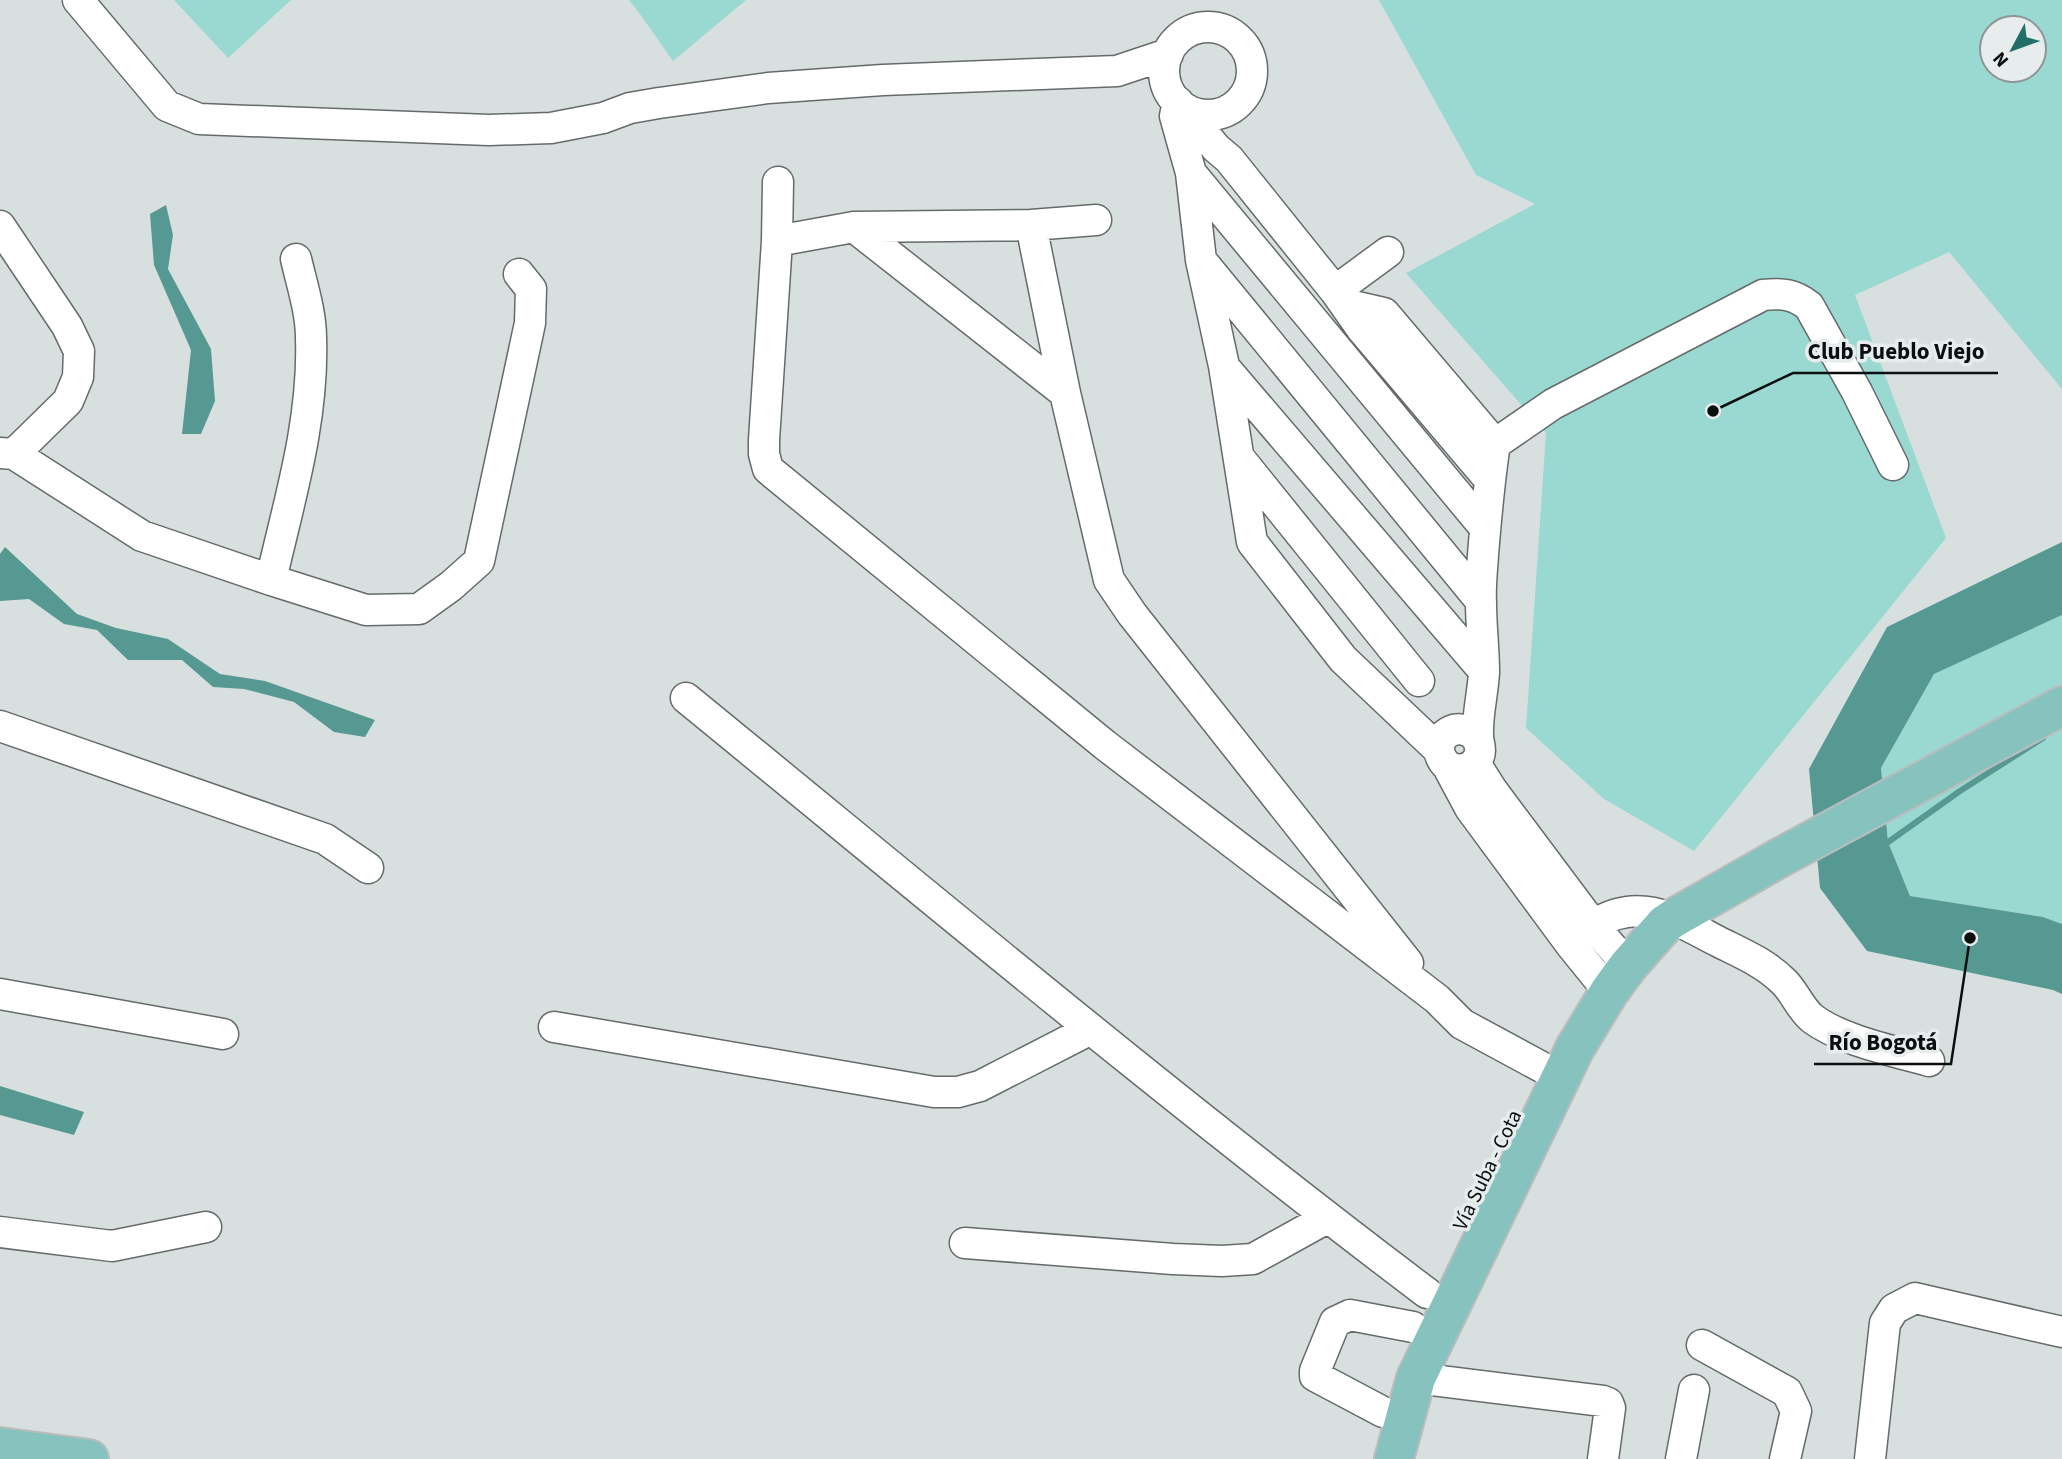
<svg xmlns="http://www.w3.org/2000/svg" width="2062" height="1459" viewBox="0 0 2062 1459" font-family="'Source Sans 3',sans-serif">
<rect width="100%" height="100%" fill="#d8e0df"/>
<path fill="#99d9d2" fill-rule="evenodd" d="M174,0h117l-63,58z
M629,0h117l-73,61 -33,-47z
M1379,0h683v389l-113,-137 -94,43 91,243 -252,313 -90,-52 -78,-71 20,-295 -140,-160 129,-69 -59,-29zM1992,28h42v42h-42z
M2062,615v309l-19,-7 -133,-21 -22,-54 -7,-74 53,-94z"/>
<path fill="#569992" d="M166,205l7,30 -5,34 43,80 4,52 -14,33h-19l9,-84 -37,-85 -4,-51z
M2062,542v73l-128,59 -53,94 7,74 22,54 133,21 19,7v70l-9,-4 -186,-39 -47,-63 -11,-119 78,-142z
M5,547l72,67 39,14 52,11 52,35 45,7 110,39 -10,17 -31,-5 -40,-30 -50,-13 -31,-2 -31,-27h-54l-31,-30 -33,-6 -35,-25 -29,2v-47z
M0,1086l84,26 -10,23 -74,-20z"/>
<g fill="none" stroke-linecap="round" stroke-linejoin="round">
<path stroke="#569992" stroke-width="6" d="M1884,845l76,-54 83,-53"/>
<g stroke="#656b6a" stroke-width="33">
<path id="minor" d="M78,0l89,106 32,13 290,11 62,-2 52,-10 27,-10 29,-5 109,-15 115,-8 234,-9 51,-17
M1164 71a44 44 0 1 1 88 0a44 44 0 1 1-88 0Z
M1178,102l-3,14 16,57 10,87 23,106 28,176 91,117 96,91
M1178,102l38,46 13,11 106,132 26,37 128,151
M1191,173l294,355
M778,182l-1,59 -13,199v14l4,15 337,276 332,254 25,25 98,53
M1031,225l34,168 44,187 23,34 276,349
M0,226l67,100 12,25 -1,26 -10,24 -54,53
M854,227l211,166
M777,241l77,-14 177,-2 65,-5
M1205,265l275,335
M1335,291l53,-39
M1345,304l39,9 111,131
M1225,368l259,303
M0,453l14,1 128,82 129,44 95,30 53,-1 32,-23 28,-25 51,-238 1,-34 -12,-15
M1241,460l178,221
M271,580c18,-79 43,-159 40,-242 0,-26 -9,-53 -15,-79
M686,698c245,200 488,404 741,595
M0,726l325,113 43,29
M1477,738c-17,-20 -48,-2 -35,21 8,16 31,13 37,-3 3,-7 -1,-13 -1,-20 -1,-21 5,-43 6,-64 0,-23 -3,-46 -3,-69 -1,-16 1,-32 2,-48 3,-37 6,-74 12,-111l58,-40 210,-109c19,-2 31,-1 46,11l48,86 36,73
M1475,763l17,27 101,135 35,41
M1448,767l22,41 101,137 38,47
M1571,945c7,-7 15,-16 24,-21 46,-29 83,-3 124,18 22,11 46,21 64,39 12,11 17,28 30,38 28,21 81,32 116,42
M0,994l223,40
M554,1027l380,65h24l22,-6 111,-57
M0,1232l112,14 94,-19
M965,1243l208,16 49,2 31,-2 74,-41
M1702,1345l85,47 9,19 -11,48
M1416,1378l187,23 5,2 2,5 -7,51
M1383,1412l-68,-36v-5l20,-49 15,-7 63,12
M1681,1459l13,-69
M1870,1459l15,-136 9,-14 21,-11 147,34"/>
</g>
<g stroke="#bbbcbc" stroke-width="42">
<path id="major" d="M0,1447l89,12
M1394,1459l22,-81 159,-330 34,-56 19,-26 37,-42 9,-6 107,-61 281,-151"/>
</g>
<use href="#minor" stroke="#fff" stroke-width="30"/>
<use href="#major" stroke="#87c3be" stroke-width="38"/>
</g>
<g text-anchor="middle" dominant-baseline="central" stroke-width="7" stroke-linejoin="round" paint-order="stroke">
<g font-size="21" fill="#0c0f0f" stroke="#e6edec">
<text transform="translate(1487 1170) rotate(-64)">Vía Suba - Cota</text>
</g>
</g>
<path fill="none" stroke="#0c0f0f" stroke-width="2.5" d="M1713 411L1793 373H1998M1970 938L1951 1064H1814"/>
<g fill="#0c0f0f" stroke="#e6edec" stroke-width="2.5">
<circle cx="1713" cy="411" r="7"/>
<circle cx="1970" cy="938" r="7"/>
</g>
<g font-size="23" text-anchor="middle" font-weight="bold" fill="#0c0f0f" stroke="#e6edec" stroke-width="7" stroke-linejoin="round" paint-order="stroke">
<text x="1896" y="359">Club Pueblo Viejo</text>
<text x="1883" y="1050">Río Bogotá</text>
</g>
<g transform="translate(2013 49) rotate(229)"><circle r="33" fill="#e6edec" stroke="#8f9494" stroke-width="2"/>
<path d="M0-5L12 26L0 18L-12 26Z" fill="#246e68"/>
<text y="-10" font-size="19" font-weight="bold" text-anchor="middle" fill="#0c0f0f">N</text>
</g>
</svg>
